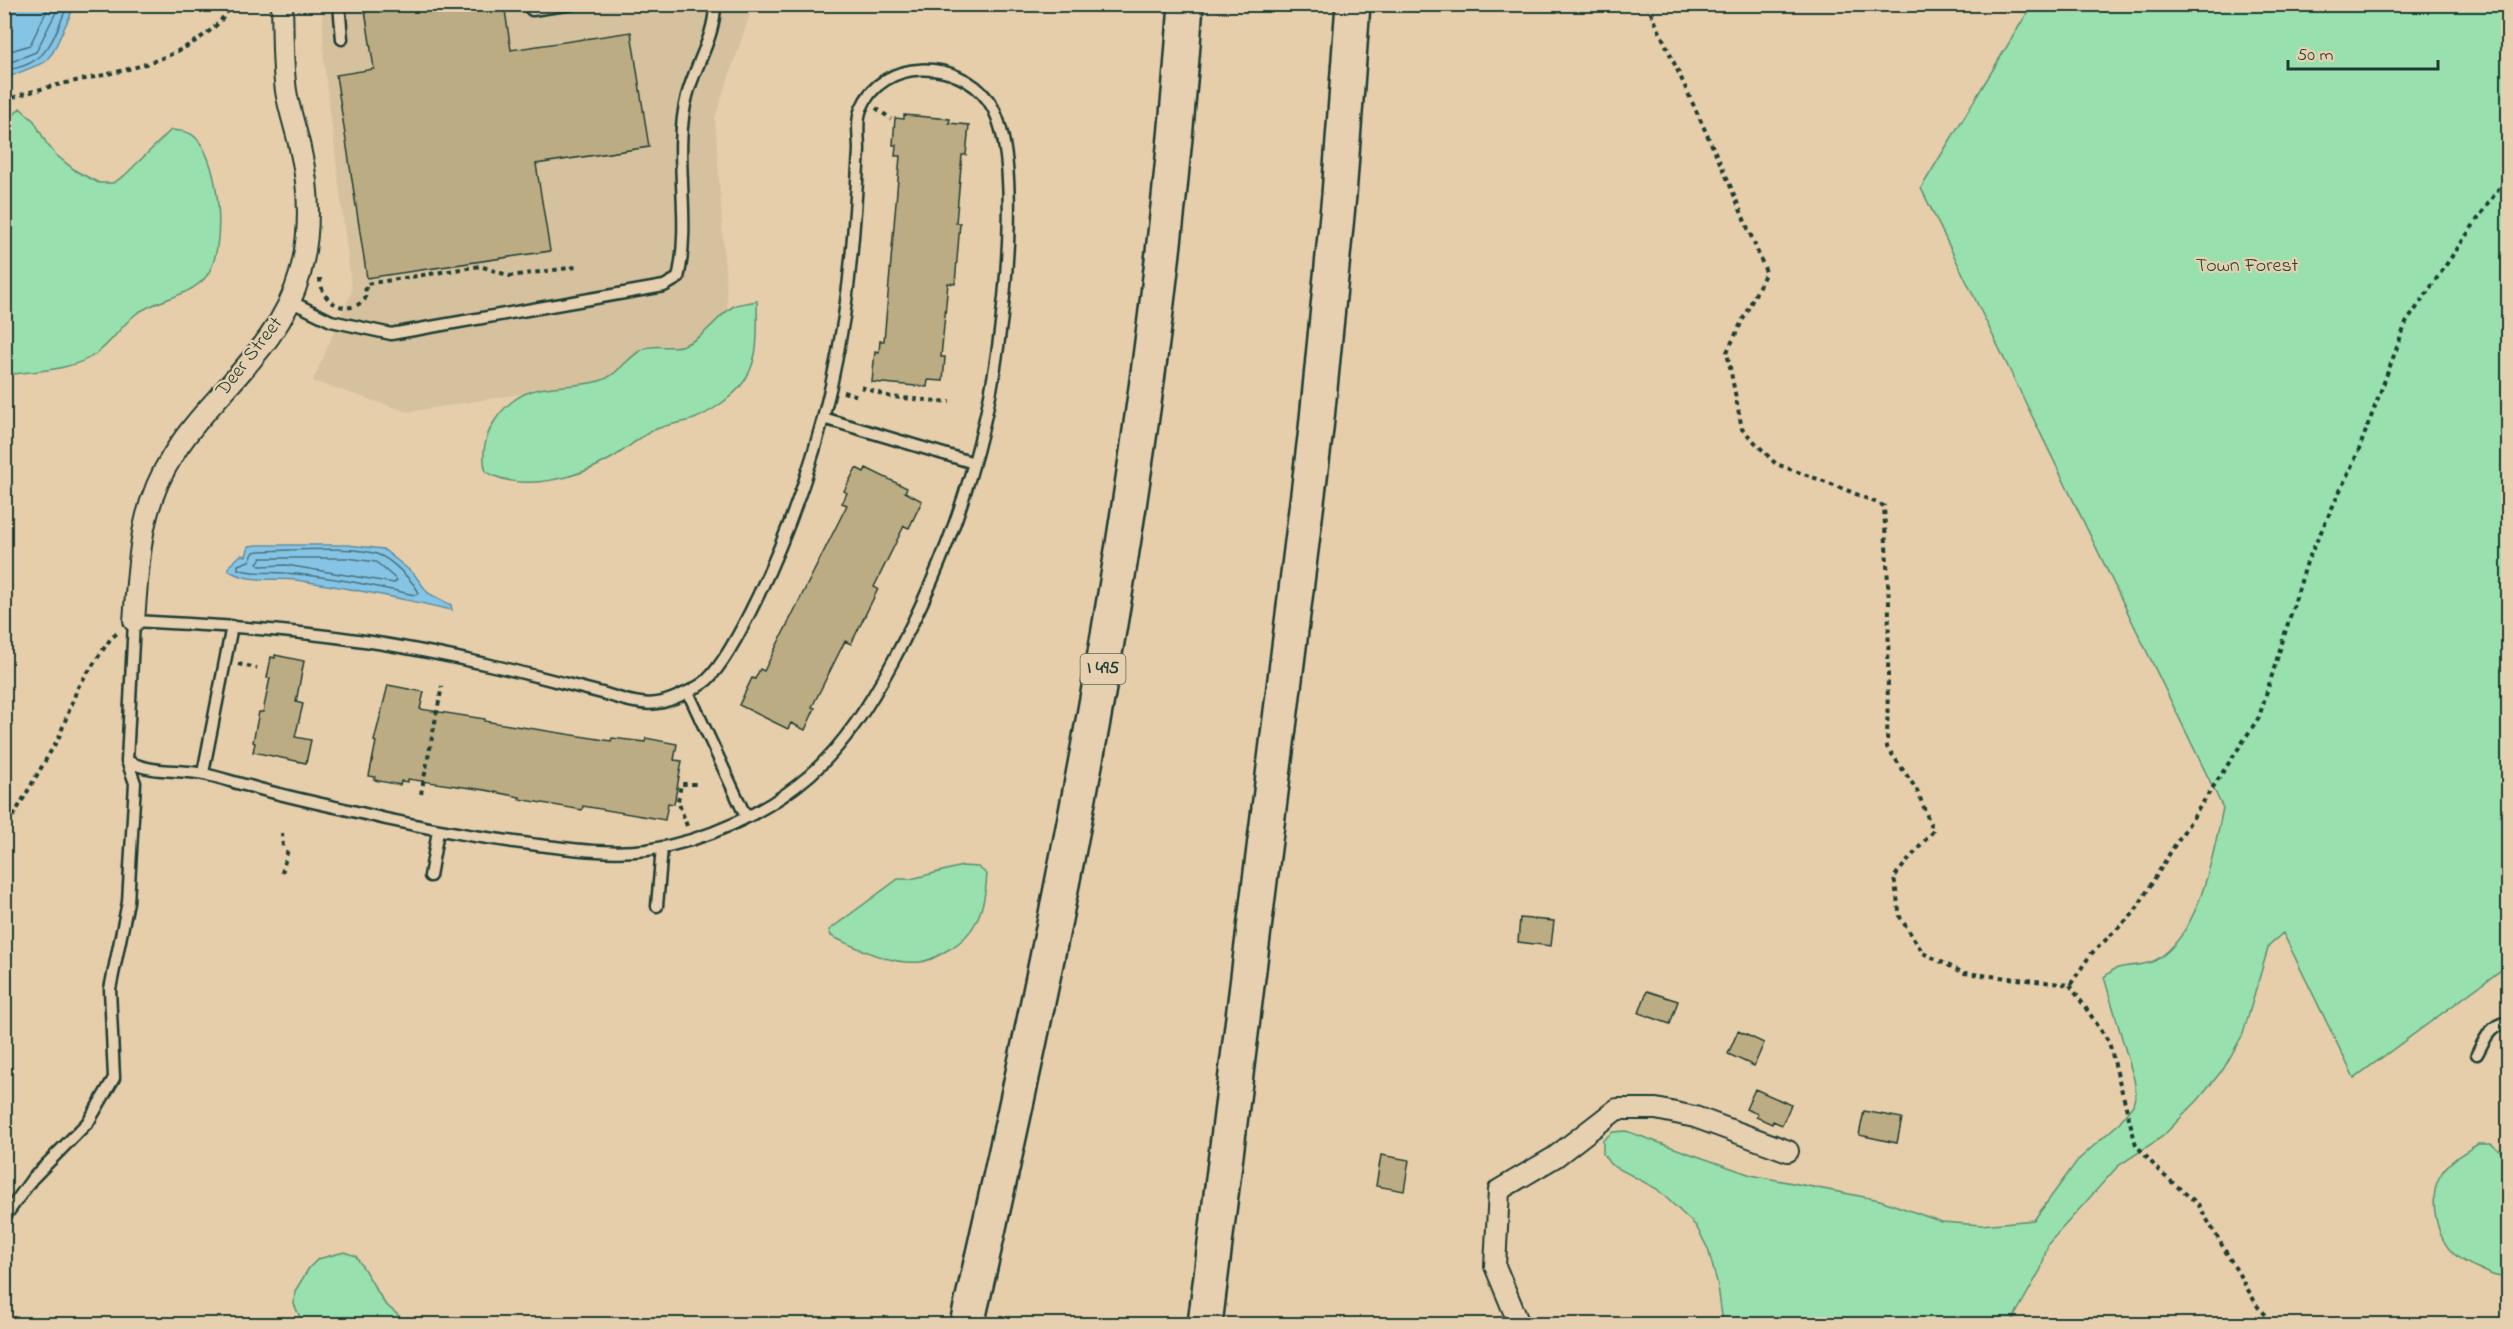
<svg xmlns="http://www.w3.org/2000/svg" width="2513" height="1329" viewBox="0 0 2513 1329" font-family="'Indie Flower',sans-serif">
<rect width="100%" height="100%" fill="#e6ceab"/>
<filter id="ink" filterUnits="userSpaceOnUse"><feTurbulence type="fractalNoise" baseFrequency=".0167" numOctaves="2"/><feDisplacementMap in="SourceGraphic" scale="12" xChannelSelector="R" yChannelSelector="G"/><feConvolveMatrix kernelMatrix="1 2 1 2 8 2 1 2 1" color-interpolation-filters="sRGB"/></filter>
<g filter="url(#ink)">
<path fill="#d5c19d" d="M322,5h431l-38,113 16,242 -323,52 -95,-31 39,-90 -28,-230z"/>
<path fill="#98e0ae" stroke="#5c8e71" stroke-width="1.5" d="M2032,5h476v960l-154,113 -71,-145 -14,12 -26,89 -19,34 -25,31 -37,38 -44,29 -70,78 -7,25 -31,55h-287l-5,-38 -10,-37 -12,-23 -39,-37 -47,-25 -7,-10v-14l10,-8 13,-1 125,44 129,25 62,22 39,3 53,-5 43,-59 41,-37 15,-19 3,-12 -2,-14 -30,-102c3,-2 7,-6 11,-8 12,-5 29,-2 41,-9 44,-26 57,-105 67,-152l-302,-620z
M20,108l14,13 13,23 8,10 21,17 23,12h14l11,-7 47,-46c10,1 19,1 26,9 23,25 31,113 8,139 -17,19 -48,21 -69,36 -14,11 -24,28 -39,39 -24,18 -63,18 -92,22v-231l7,-4c-5,-14 -3,-21 8,-32z
M757,301c0,31 4,62 -18,87 -11,12 -30,25 -45,31 -13,4 -27,5 -40,11 -15,7 -27,19 -42,28 -34,20 -89,35 -126,14 -10,-33 15,-73 49,-82 20,-5 43,-3 64,-9 19,-5 27,-23 44,-32 12,-6 28,1 41,-4 22,-8 34,-30 50,-39 7,-3 16,-3 23,-5z
M962,866l16,1 9,7c-2,34 -10,61 -41,77 -8,5 -17,10 -26,11 -29,3 -63,-14 -89,-26l-2,-6 69,-51h13z
M2478,1144h13l17,13v120c-10,1 -16,-2 -26,-7 -9,-4 -20,-8 -28,-16 -18,-16 -26,-57 -14,-78 8,-15 24,-23 38,-32z
M344,1252l12,4 29,48 24,20h-106l-9,-20 1,-13 14,-23 9,-9z"/>
<path fill="#86c4e6" stroke="#5d8e9f" stroke-width="1.5" d="M4,5h71l-22,47 -8,10 -36,15 -4,-3z
M257,545h91l35,4 31,25 14,19 23,12 1,5c-52,-12 -104,-22 -156,-30 -24,-3 -46,4 -68,-10l2,-5 11,-10 5,1 3,-10z"/>
<g fill="none" stroke-linecap="round" stroke-linejoin="round">
<path stroke="#48737b" stroke-width="1.5" d="M4,53l26,-8 20,-41
M4,62h7l25,-10 24,-48
M4,70c7,0 12,-2 19,-4 28,-9 34,-37 45,-62
M258,551c29,0 96,-6 121,4 12,4 35,27 40,38l-4,2c-42,-9 -86,-19 -130,-22 -17,-2 -30,2 -47,-4v-4l11,-4 5,-9z
M261,558h86l29,4 21,18 -3,3 -108,-18 -26,1 -3,-3z"/>
</g>
<path fill="#bbac83" stroke="#1f3d34" stroke-width="1.5" d="M364,4h140l7,46 120,-18 18,115 -113,17 14,87 -183,27 -31,-203 38,-6z
M904,115l46,4 -1,4 20,2 -3,30h-4l-6,68h4l-5,61 -7,-1 -7,74h4l-2,24 -15,-1 -1,7 -55,-5 3,-31 4,1 1,-11h4l16,-185h-5l1,-11h-3l2,-27 9,1z
M856,468l8,4 2,-4 41,20 -2,4 17,9 -13,27 -5,-2 -30,61 4,2 -27,55 -6,-3 -33,66 3,1 -10,22 -14,-7 -3,6 -49,-24 13,-27 3,1 5,-10 4,2 83,-166 -5,-2 5,-10 -3,-2z
M275,655l29,6 -8,41 7,2 -8,33 16,3 -5,23 -53,-11 2,-9 -2,-1 6,-30h4l7,-34h-3l4,-21 4,1z
M388,685l36,7 -4,17 65,10 -1,2 127,20 1,-3 33,4 1,-4 31,6 -3,16 8,1 -8,43 -6,-1 -3,17 -82,-14 -1,4 -63,-11 1,-2 -35,-7 -77,-11v3l-7,-1 -1,4 -26,-5 1,-3 -6,-1 7,-34 -2,-1z
M1520,918l34,3 -3,25 -33,-4z
M1647,991l31,10 -8,23 -31,-11z
M1738,1031l26,12 -10,23 -26,-12z
M1755,1089l36,16 -9,20 -9,-4 -1,3 -16,-7 2,-3 -12,-5z
M1864,1111l38,7 -5,25 -38,-8z
M1381,1155l28,5 -5,31 -28,-5z"/>
<g fill="none" stroke-linecap="round" stroke-linejoin="round">
<g stroke="#1f3d34" stroke-width="15">
<path id="service" d="M339,4l3,35
M526,4l6,6 41,-6
M290,301l41,20 60,13 273,-48 14,-8c14,-59 -6,-124 9,-182 8,-31 28,-59 28,-92
M823,418l151,45
M688,692l58,125
M203,773l29,-147
M430,876l8,-45
M657,906l5,-59
M2477,1054c8,-15 13,-29 31,-32
M4,1218l28,-39 57,-58 25,-43 -4,-89 18,-87 7,-119 -8,-22 7,-140c75,4 149,8 223,19 46,6 92,16 137,26 36,8 72,18 108,27 17,5 38,13 55,10 12,-1 41,-15 50,-23 18,-17 40,-61 51,-84 52,-109 84,-227 94,-348 3,-32 5,-65 7,-98 0,-13 -3,-29 2,-41 21,-52 97,-50 127,-9 34,46 18,190 10,247 -15,110 -53,218 -106,316 -22,41 -47,81 -82,112 -45,39 -104,66 -163,75 -41,5 -84,-2 -125,-7 -61,-8 -119,-19 -178,-34 -32,-7 -64,-14 -95,-23 -14,-3 -27,-8 -41,-11 -29,-7 -52,0 -81,-14"/>
</g>
<g stroke="#1f3d34" stroke-width="24">
<path id="minor" d="M134,621c5,-61 5,-113 39,-166 40,-64 106,-105 127,-181 11,-41 10,-84 0,-126 -4,-19 -11,-38 -14,-57 -4,-29 -3,-58 -4,-87
M1519,1324l-24,-58 4,-76 56,-33 62,-48h39l39,8 93,34"/>
</g>
<g stroke="#1f3d34" stroke-width="38">
<path id="motorway" d="M967,1324c100,-434 188,-874 219,-1320
M1205,1324l111,-895 23,-234 14,-191"/>
</g>
<path stroke="#1f3d34" stroke-width="4" stroke-dasharray="4.5 4.5" stroke-linecap="butt" d="M1647,4l80,174 39,94 -39,80 15,77 34,35 61,22 47,20 5,97 -2,144 30,43 16,41 -39,46 6,40 23,36 41,20 106,12 21,-31 43,-41 39,-65 86,-131 48,-155 51,-110 48,-129 102,-148
M4,101c70,-28 147,-22 208,-72 8,-6 15,-17 21,-25
M876,108l15,11
M320,278c0,24 28,40 45,21l1,-15 114,-18 30,10 66,-9
M861,387l30,10 59,5
M843,392l16,4
M238,664l19,4
M421,794l21,-108
M687,826l-9,-25 3,-17h18
M4,832l55,-95 19,-50 33,-49 8,-6
M282,833l1,15
M282,873l6,-24
M2070,985l39,57 27,103 24,27 38,32 60,103 17,17"/>
<use href="#service" stroke="#e7d0b0" stroke-width="10"/>
<use href="#minor" stroke="#e7d0b0" stroke-width="20"/>
<use href="#motorway" stroke="#e7d0b0" stroke-width="33"/>
</g>
</g>
<g text-anchor="middle" dominant-baseline="central" stroke-width="4.5" stroke-linejoin="round" paint-order="stroke">
<rect fill="#e7d0b0" stroke="#5b6959" stroke-width="1.5" x="1080.5" y="654" width="45" height="30" rx="4.5"/>
<g font-size="18" font-weight="bold" fill="#1f3d34">
<text x="1103" y="669">I 495</text>
</g>
<g font-size="20" fill="#25453a" stroke="#e7d0b0">
<text x="2247" y="266">Town Forest</text>
</g>
<g font-size="20" fill="#1f3d34" stroke="#e7d0b0">
<text transform="translate(250 357) rotate(-52)">Deer Street</text>
</g>
</g>
<rect width="2513" height="1329" fill="none" stroke="#e7d0b0" stroke-width="24"/>
<rect x="12" y="12" width="2489" height="1305" fill="none" stroke="#1f3d34" stroke-width="2" filter="url(#ink)"/>
<path d="M2288 60v9h150v-9" fill="none" stroke="#1f3d34" stroke-width="3"/>
<text x="2297" y="60" font-size="18" fill="#1f3d34" stroke="#e7d0b0" stroke-width="4.5" paint-order="stroke">50 m</text>
</svg>
